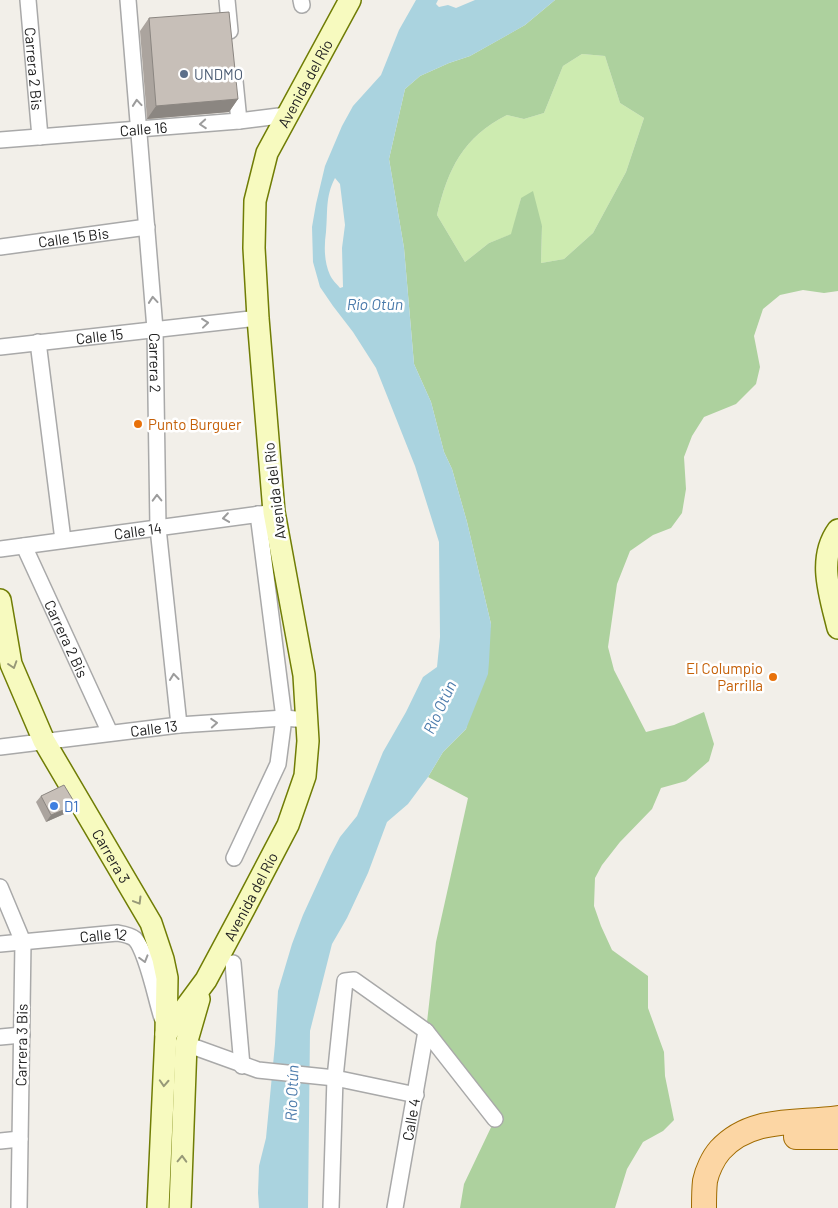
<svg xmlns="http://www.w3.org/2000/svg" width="838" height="1208" viewBox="0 0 838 1208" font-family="Barlow,sans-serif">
<rect width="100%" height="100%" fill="#f2efe9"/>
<path fill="#cdebb0" d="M582,54l23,2 15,47 24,15 -18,54 -33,61 -29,26 -23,4 1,-37 -21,-28 -9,36 -23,9 -24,19 -28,-47c11,-46 26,-78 70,-100l17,4 20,-6 19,-47z"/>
<path fill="#add19e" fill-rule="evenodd" d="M555,0h283v291l-14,2 -21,-3 -23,5 -17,14 -9,27 6,31 -4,17 -20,20 -32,13 -12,19 -8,21 2,32 -4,24 -11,15 -18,7 -23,16 -13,33 -9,63 6,23 32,62 28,-7 30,-13 10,32 -5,17 -23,20 -25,7 -9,21 -32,33 -18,23 -7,13 -1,28 7,20 11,24 36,26v32l16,44 1,24 9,44 -11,11 -20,11 -16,27 -12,39h-155l4,-24 31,-65 -69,-88 10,-89 32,-144 -40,-21 15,-25 23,-23 25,-105 -24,-102 -15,-53 -8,-17 -13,-50 -17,-38 -10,-116 -15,-89 16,-70 15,-13 29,-13 21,-7 55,-31zM582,54l23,2 15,47 24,15 -18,54 -33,61 -29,26 -23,4 1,-37 -9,-35 -12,7 -10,36 -22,9 -24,19 -28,-47c11,-46 26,-78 70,-100l17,4 20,-6 19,-47z"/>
<path fill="#aad3df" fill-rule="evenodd" d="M416,0h22l-2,4 3,3 9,-2 8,3 19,-8h80l-30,25 -21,12 -34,19 -21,7 -29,13 -15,13 -16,70 15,89 10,116 17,38 13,50 8,17 15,53 24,102 -2,38 -1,12 -22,55 -23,23 -15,25 -20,27 -21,18 -19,51 -21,45 -15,26 -22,87 -2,177h-49l-1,-15 1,-27 7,-28 9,-94 3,-53 14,-47 11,-29 27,-59 10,-19 17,-21 26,-64 23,-40 17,-35 14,-10 3,-30 -1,-95 -24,-76 -39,-98 -23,-36 -20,-26 -13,-19 -7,-25 -1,-35 4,-23 9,-38 17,-40 11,-20 28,-31 18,-45zM335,178l5,6 5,41 -3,23 1,39 -3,1c-3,-4 -8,-8 -10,-13 -6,-13 -6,-29 -4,-43 2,-20 -1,-35 9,-54z"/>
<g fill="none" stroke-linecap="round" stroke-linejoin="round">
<g stroke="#a9a9a9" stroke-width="18">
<g id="street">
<path id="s1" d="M28,0l12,137"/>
<path id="s2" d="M128,0l27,329 3,199 21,197"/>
<path d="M227,0l3,31"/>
<path d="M301,0l1,5"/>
<path d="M235,81l4,40"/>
<path id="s3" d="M0,140l239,-19 48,-6"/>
<path id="s4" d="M0,247l147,-20"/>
<path d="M38,342l25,198"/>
<path id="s5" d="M0,347l258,-29"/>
<path id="s6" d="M24,546l86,187"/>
<path id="s7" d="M0,549l268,-36"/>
<path id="s8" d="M0,747l179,-22 105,-7 23,2"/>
<path d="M234,858l44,-94 6,-46 -26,-204"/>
<path d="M0,887l23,55 -4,266"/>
<path id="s9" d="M0,944l117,-11c6,1 13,2 18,6 12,13 21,61 27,79"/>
<path d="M233,963l9,103"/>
<path d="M0,1037l22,-2"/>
<path d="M186,1044l72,26 77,8 81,17"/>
<path d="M0,1141l20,-2"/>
<path d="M331,1208l4,-130 10,-97 9,-1 72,51 69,88"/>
<path id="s10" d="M395,1208l31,-177"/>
</g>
</g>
<g stroke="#707d05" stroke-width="24">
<g id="secondary">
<path d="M838,530c-21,29 -8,65 0,98"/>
<path id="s11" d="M0,600l11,64 33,77 107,182 12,36 4,19 -1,56 -8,174"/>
<path id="s12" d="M166,1034l40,-54 38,-71 44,-84 17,-49 3,-35 -4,-66 -30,-163 -16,-194 -4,-70 1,-47 12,-48 83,-153"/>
<path d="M180,1208l6,-164 13,-45"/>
</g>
</g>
<g stroke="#a06b00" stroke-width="26">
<path id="primary" d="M796,1137h42
M704,1208c0,-9 0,-18 1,-27 2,-10 8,-23 15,-31 31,-34 77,-26 118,-32"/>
</g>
<use href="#street" stroke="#fff" stroke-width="15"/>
<use href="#secondary" stroke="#f7fabf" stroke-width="21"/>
<use href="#primary" stroke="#fcd6a4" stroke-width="24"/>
</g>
<path fill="#aba49e" d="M149,18l89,81 -9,13 -82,7 -7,-88z
M41,796l30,15 -25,11 -10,-20z"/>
<path fill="#8b8681" d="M238,99l-9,13 -82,7 9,-13z
M76,805l-5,6 -25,11 5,-7z"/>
<path fill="#c7bfb8" stroke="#8b8681" d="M229,12l9,87 -82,7 -7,-88z
M64,785l12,20 -25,10 -10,-19z"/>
<defs><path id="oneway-chevron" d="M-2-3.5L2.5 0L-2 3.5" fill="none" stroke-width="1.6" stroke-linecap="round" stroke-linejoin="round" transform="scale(1.25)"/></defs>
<g stroke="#9c9c9c">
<use href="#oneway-chevron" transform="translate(137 103) rotate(-95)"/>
<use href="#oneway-chevron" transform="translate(203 124) rotate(176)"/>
<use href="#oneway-chevron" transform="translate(153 300) rotate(-95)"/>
<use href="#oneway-chevron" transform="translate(205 323) rotate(-6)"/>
<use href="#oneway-chevron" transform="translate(157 498) rotate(-91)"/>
<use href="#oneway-chevron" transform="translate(226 518) rotate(172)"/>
<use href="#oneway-chevron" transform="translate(174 677) rotate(-96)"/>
<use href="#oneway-chevron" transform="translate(214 723) rotate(-4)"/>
<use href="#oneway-chevron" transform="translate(144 959) rotate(74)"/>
</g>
<g stroke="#979978">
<use href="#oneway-chevron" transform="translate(13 665) rotate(72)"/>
<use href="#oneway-chevron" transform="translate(138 901) rotate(59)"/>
<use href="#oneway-chevron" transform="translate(164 1083) rotate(93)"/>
<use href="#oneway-chevron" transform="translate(182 1159) rotate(-88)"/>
</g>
<circle fill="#5c6f8a" stroke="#fff" stroke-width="2" cx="184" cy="74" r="5"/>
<g fill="#e8710a" stroke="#fff" stroke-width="2">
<circle cx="138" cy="424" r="5"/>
<circle cx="773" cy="677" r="5"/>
</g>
<circle fill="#3f7fe0" stroke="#fff" stroke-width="2" cx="54" cy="806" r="5"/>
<g text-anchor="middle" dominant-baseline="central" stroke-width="5" stroke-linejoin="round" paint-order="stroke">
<g font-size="15" fill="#222" stroke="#fff">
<text stroke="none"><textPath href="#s1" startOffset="69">Carrera 2 Bis</textPath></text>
<text stroke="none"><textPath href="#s12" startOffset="1002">Avenida del Río</textPath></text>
<text stroke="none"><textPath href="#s3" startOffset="144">Calle 16</textPath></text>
<text stroke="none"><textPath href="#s4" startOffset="74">Calle 15 Bis</textPath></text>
<text stroke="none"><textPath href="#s5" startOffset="100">Calle 15</textPath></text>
<text stroke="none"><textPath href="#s2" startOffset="364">Carrera 2</textPath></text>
<text transform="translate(274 491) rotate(-97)">Avenida del Río</text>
<text stroke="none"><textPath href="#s7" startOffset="139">Calle 14</textPath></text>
<text stroke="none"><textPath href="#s6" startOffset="102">Carrera 2 Bis</textPath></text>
<text stroke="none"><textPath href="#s8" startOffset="155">Calle 13</textPath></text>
<text stroke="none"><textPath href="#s11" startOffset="282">Carrera 3</textPath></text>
<text stroke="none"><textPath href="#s12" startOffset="162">Avenida del Río</textPath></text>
<text stroke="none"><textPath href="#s9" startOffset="104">Calle 12</textPath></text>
<text transform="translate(21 1045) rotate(-89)">Carrera 3 Bis</text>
<text stroke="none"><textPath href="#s10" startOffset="90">Calle 4</textPath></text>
</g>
<g font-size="15" fill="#4e5e75" stroke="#fff" text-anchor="start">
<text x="194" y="74">UNDMO</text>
</g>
<g font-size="15" fill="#c56008" stroke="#fff" text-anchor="start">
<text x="148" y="424">Punto Burguer</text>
<text x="763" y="668" text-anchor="end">El Columpio<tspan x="763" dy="17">Parrilla</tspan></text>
</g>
<g font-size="15" fill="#366cbe" stroke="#fff" text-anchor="start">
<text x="64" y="806">D1</text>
</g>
<g font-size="16" font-style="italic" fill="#4a7aab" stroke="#fff">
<text x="375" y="303">Río Otún</text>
<text transform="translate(439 707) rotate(-65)">Río Otún</text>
<text transform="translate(291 1093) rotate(-88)">Río Otún</text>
</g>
</g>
</svg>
